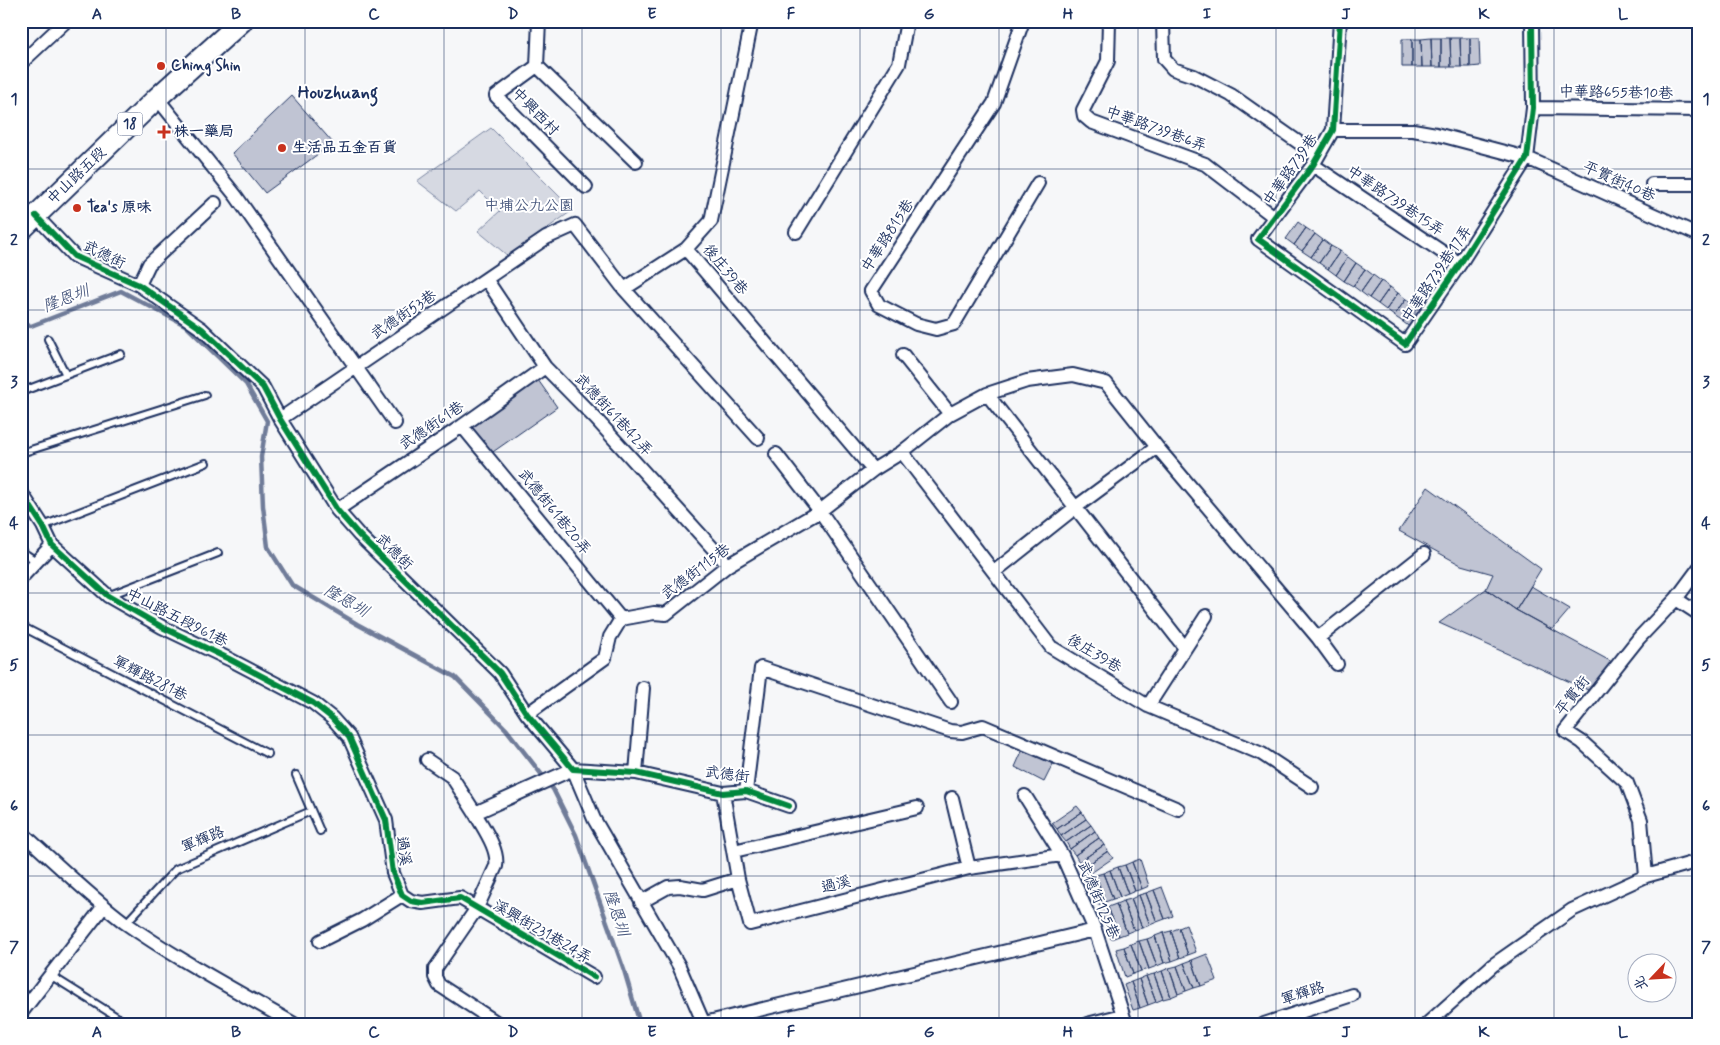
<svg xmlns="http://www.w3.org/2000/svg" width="1720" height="1045" viewBox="0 0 1720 1045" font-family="Mynerve,'LXGW WenKai TC',sans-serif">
<rect width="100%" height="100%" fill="#f6f7f9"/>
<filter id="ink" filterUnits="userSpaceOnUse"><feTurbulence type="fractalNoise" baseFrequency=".02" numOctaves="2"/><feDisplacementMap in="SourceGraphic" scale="10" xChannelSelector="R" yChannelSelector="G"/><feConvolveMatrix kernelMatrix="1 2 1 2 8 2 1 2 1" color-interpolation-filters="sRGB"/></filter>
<g filter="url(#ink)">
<path fill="#d6d9e2" stroke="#7884a0" d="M491,128l82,82 -65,46 -30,-25 22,-20 -20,-20 -24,20 -39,-30z"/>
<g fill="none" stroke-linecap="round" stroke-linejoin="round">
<path stroke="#707c99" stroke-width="4.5" d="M21,324l10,2 90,-35 64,34 61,59 21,37 -6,36 2,49 5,41 24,38 65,39 98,53 51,52 47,60 23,46 48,135 16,54"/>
</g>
<path fill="#c0c4d3" stroke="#1b2f5e" d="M1431,38l1,29h-10l-1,-28z
M1431,38h10v29h-9z
M1441,38h9l1,29h-10z
M1450,38h10l1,29h-10z
M1460,38h10v29h-9z
M1470,38h9l1,28 -10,1z
M1402,39h10v28h-10z
M1412,39h9l1,28h-10z
M292,96l41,47 -68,50 -33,-40z
M1298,222l8,6 -12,17 -8,-6z
M1306,228l9,6 -13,17 -8,-6z
M1315,234l8,6 -12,17 -9,-6z
M1323,240l8,6 -12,17 -8,-6z
M1331,246l9,5 -12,18 -9,-6z
M1340,251l8,6 -12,18 -8,-6z
M1348,257l8,6 -12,18 -8,-6z
M1356,263l9,6 -12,17 -9,-5z
M1365,269l8,6 -12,17 -8,-6z
M1373,275l8,6 -12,17 -8,-6z
M1381,281l9,6 -12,17 -9,-6z
M1390,287l8,6 -12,17 -8,-6z
M1398,293l8,6 -12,17 -8,-6z
M1406,299l9,6 -12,17 -9,-6z
M1415,305l8,6 -12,17 -8,-6z
M538,380l19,27 -67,47 -19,-27z
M1428,487l113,82 -25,41 -30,-21 7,-15 -32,-9 -62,-34z
M1531,586l39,23 -18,21 -36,-20z
M1486,589l30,21 96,52 -24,28 -149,-67z
M1023,749l30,15 -9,18 -29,-15z
M1077,806l5,6 -25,17 -5,-6z
M1082,812l4,7 -25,17 -4,-7z
M1086,819l5,6 -25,17 -5,-6z
M1091,825l4,6 -25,18 -4,-7z
M1095,831l4,7 -24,17 -5,-6z
M1099,838l5,7 -25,17 -4,-7z
M1104,845l4,6 -25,17 -4,-6z
M1108,851l5,7 -25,17 -5,-7z
M1140,859l9,27 -7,3 -10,-27z
M1132,862l10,27 -7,2 -10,-26z
M1125,865l10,26 -7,3 -10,-27z
M1118,867l10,27 -8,3 -10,-27z
M1110,870l10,27 -7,2 -10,-26z
M1103,873l10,26 -8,3 -9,-27z
M1096,875l9,27 -7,3 -10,-27z
M1162,887l11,29 -8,3 -11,-29z
M1154,890l11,29 -8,3 -11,-29z
M1146,893l11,29 -7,3 -11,-30z
M1139,895l11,30 -8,3 -11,-29z
M1131,899l11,29 -8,2 -11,-29z
M1123,901l11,29 -7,3 -11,-29z
M1116,904l11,29 -8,3 -11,-29z
M1108,907l11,29 -8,3 -11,-29z
M1186,925l10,27 -8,3 -9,-27z
M1179,928l9,27 -8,3 -9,-27z
M1171,931l9,27 -8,3 -9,-28z
M1163,933l9,28 -8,2 -9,-27z
M1155,936l9,27 -7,3 -10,-27z
M1147,939l10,27 -8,3 -10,-28z
M1139,941l10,28 -8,2 -10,-27z
M1131,944l10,27 -8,3 -9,-27z
M1124,947l9,27 -8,3 -9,-28z
M1207,954l10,26 -16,6 -9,-26z
M1192,960l9,26 -7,2 -10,-25z
M1184,963l10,25 -8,3 -9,-25z
M1177,966l9,25 -8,3 -9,-26z
M1169,968l9,26 -7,3 -9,-26z
M1162,971l9,26 -8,2 -9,-25z
M1154,974l9,25 -7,3 -10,-26z
M1146,976l10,26 -8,3 -9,-26z
M1139,979l9,26 -8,3 -9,-26z
M1131,982l9,26 -7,2 -9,-25z"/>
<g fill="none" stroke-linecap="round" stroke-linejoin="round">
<g stroke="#1b2f5e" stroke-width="10">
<path id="lane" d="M48,339l18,36
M21,392l100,-38
M21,453l184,-58
M43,526l163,-63
M21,551l15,10
M110,595l108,-42
M21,626l247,128
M296,775l24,56
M126,923l50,-54 135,-58
M50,975l78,49"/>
</g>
<g stroke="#1b2f5e" stroke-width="16">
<path id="street" d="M539,21l-2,45 -41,30 90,91
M752,21l-41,200 -25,28 187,221 29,-18 48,-38 -47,-59
M1023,21l-29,82 -123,188 8,14 37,19 20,5 18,-5 84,-141
M1109,21l-1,40 -25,49 1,6 7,6 114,42 68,52
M1163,21l1,38 9,10 21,7 37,19 87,61
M1340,21l-7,109 -20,35 -55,74 147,105 55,-80 67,-106 6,-50 -1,-87
M21,63l45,-42
M537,66l99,96
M157,98l79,98 159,227
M1533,108l166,2
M1333,130h80l23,4 91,24 172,77
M1313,165l147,99
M1652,184h47
M36,216l38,40 65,29 63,44 61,58 17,32 57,91 22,25 141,138 27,41 46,55 63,4 87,20 23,-2 43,15
M796,232l103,-168 8,-43
M486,279l59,88 51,52 132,146
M139,285l10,-21 66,-61
M624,289l134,149
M987,394l198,254
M950,414l37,-20 40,-13 46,-6 33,8 51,64 161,191 19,26
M280,419l266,-181 29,-13 49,64 62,-40
M462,426l159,193
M902,452l149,195 97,59 114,48 50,33
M776,454l44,57 131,191
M21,492l22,34 9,19 56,51 54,31 67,32 84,44 19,15 17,19 37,83 7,53 9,22 9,6 12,2 37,-5 134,79
M337,510l125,-84 83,-59
M994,572l82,-65 81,-60
M21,578l31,-33
M1676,599l23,15
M1318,638l106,-84
M1148,706l58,-90
M527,714l78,-56 5,-21 11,-18 33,-6 12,1 62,-49 92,-54 53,-41
M427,760l25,17 23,36
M636,773l7,-85
M746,791l15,-123 189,63 12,1 21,-6 195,83
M723,793l15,86 12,45 219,-56 93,-13
M1025,796l37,59 33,75 31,94
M952,798l17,70
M21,832c34,30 67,63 103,90 54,38 113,69 170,102
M734,851l183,-43
M1646,876l-5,-56 -14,-37 -45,-41 -17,-11 74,-93 37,-39 23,-31
M641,902l27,-15 12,-1 23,4 35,-11
M320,941l42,-21 40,-25
M21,1013l83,-107
M704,1023l391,-93
M499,1024l-60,-39 -4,-8v-8l42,-61 19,-42c3,-17 -13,-38 -21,-53l98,-44 21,50 85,147 25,58
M1087,1024l36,-9
M1264,1024l88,-29
M1427,1024l66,-59 79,-55 74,-34 53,-15"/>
</g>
<g stroke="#1b2f5e" stroke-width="24">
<path id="primary" d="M21,230l136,-132 85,-77"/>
</g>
<use href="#lane" stroke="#fff" stroke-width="6"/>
<use href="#street" stroke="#fff" stroke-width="12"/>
<use href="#primary" stroke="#fff" stroke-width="20"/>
<g stroke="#fff" stroke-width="9">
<path id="cycleway" d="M1340,21l-7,109 -20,35 -55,74 147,105 55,-80 67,-106 6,-50 -1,-87
M36,216l38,40 65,29 63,44 61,58 17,32 57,91 22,25 141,138 27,41 46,55 63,4 87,20 23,-2 43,15
M21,492l22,34 9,19 56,51 54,31 67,32 84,44 19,15 17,19 37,83 7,53 9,22 9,6 12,2 37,-5 134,79"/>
</g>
<use href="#cycleway" stroke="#00873e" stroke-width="6"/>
</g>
</g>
<path fill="none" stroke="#1b2f5e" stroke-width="1" stroke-opacity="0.55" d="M166,21v1003M305,21v1003M444,21v1003M582,21v1003M721,21v1003M860,21v1003M999,21v1003M1138,21v1003M1276,21v1003M1415,21v1003M1554,21v1003M21,169h1678M21,310h1678M21,452h1678M21,593h1678M21,735h1678M21,876h1678"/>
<g fill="#c8321e" stroke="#fff" stroke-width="2">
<circle cx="161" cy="66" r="5"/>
<path d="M161.5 124.5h5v5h5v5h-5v5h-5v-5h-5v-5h5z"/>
<circle cx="282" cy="148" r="5"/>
<circle cx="77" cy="208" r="5"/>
</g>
<g text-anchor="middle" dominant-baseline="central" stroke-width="4" stroke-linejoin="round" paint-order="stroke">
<rect fill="#fff" stroke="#5f6d8e" stroke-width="1" x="117.5" y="112.5" width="25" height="23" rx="4"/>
<g font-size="14" font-weight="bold" fill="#1b2f5e">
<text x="130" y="124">18</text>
</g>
<g font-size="15" font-weight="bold" fill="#1b2f5e" stroke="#fff" text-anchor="start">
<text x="171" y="66">Ching Shin</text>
<text x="174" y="132">株一藥局</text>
<text x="292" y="148">生活品五金百貨</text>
<text x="87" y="208">Tea's 原味</text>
</g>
<g font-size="15" fill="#1b2f5e" stroke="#fff">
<text transform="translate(1616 93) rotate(1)">中華路655巷10巷</text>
<text transform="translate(535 112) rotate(46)">中興西村</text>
<text transform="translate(1156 129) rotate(20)">中華路739巷6弄</text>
<text transform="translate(1291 170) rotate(-55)">中華路739巷</text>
<text transform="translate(77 176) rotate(-44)">中山路五段</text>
<text transform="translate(1619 182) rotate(24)">平實街40巷</text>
<text transform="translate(1395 201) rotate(34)">中華路739巷15弄</text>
<text transform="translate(888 236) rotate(-57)">中華路815巷</text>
<text transform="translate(104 255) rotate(26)">武德街</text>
<text transform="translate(725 270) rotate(50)">後庄39巷</text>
<text transform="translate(1437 274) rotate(-56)">中華路739巷17弄</text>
<text transform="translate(404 315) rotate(-34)">武德街53巷</text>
<text transform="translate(613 415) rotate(47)">武德街61巷42弄</text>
<text transform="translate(432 426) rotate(-34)">武德街61巷</text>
<text transform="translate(554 512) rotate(51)">武德街61巷20弄</text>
<text transform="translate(394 552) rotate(44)">武德街</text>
<text transform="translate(696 572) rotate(-37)">武德街115巷</text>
<text transform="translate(177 618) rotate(27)">中山路五段961巷</text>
<text transform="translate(1094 654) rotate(31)">後庄39巷</text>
<text transform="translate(150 679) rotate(27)">軍輝路281巷</text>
<text transform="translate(1573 696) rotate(-52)">平實街</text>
<text transform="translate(727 775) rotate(7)">武德街</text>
<text transform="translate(203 840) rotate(-23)">軍輝路</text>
<text transform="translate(403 851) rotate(82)">過溪</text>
<text transform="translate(836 885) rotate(-14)">過溪</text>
<text transform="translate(1098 900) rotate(67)">武德街125巷</text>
<text transform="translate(542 932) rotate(30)">溪興街231巷24弄</text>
<text transform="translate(1303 994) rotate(-18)">軍輝路</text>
</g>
<g font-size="15" fill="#4a5a7f" stroke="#fff">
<text x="529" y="206">中埔公九公園</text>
</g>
<g font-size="16" font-style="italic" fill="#4d5c81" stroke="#fff">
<text transform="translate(66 299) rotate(-21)">隆恩圳</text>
<text transform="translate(346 601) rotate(30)">隆恩圳</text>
<text transform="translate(616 913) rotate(71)">隆恩圳</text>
</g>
<g font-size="18" font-weight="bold" fill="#1b2f5e" stroke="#fff">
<text x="338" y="93">Houzhuang</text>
</g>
</g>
<rect width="1720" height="1045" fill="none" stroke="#fff" stroke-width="55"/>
<g transform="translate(1652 978) rotate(245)"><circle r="24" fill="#ffffff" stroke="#a4acbf"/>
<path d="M0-4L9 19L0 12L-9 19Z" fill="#c8321e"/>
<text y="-8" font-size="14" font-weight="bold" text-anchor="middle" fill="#1b2f5e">北</text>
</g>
<rect x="28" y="28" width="1664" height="990" fill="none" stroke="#1b2f5e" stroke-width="2"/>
<g font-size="16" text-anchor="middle" font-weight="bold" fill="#1b2f5e">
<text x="97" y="19">A</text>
<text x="236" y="19">B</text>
<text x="374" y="19">C</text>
<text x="513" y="19">D</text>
<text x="652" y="19">E</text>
<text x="791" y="19">F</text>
<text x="929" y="19">G</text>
<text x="1068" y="19">H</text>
<text x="1207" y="19">I</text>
<text x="1346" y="19">J</text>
<text x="1484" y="19">K</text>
<text x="1623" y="19">L</text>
<text x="14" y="104">1</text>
<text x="1706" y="104">1</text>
<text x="14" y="245">2</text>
<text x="1706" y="245">2</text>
<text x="14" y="387">3</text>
<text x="1706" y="387">3</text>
<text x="14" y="528">4</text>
<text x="1706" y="528">4</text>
<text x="14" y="670">5</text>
<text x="1706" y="670">5</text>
<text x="14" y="811">6</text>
<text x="1706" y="811">6</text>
<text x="14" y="952">7</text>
<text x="1706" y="952">7</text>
<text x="97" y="1037">A</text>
<text x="236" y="1037">B</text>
<text x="374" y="1037">C</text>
<text x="513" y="1037">D</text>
<text x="652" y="1037">E</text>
<text x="791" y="1037">F</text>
<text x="929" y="1037">G</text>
<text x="1068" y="1037">H</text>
<text x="1207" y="1037">I</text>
<text x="1346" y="1037">J</text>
<text x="1484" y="1037">K</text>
<text x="1623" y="1037">L</text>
</g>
</svg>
